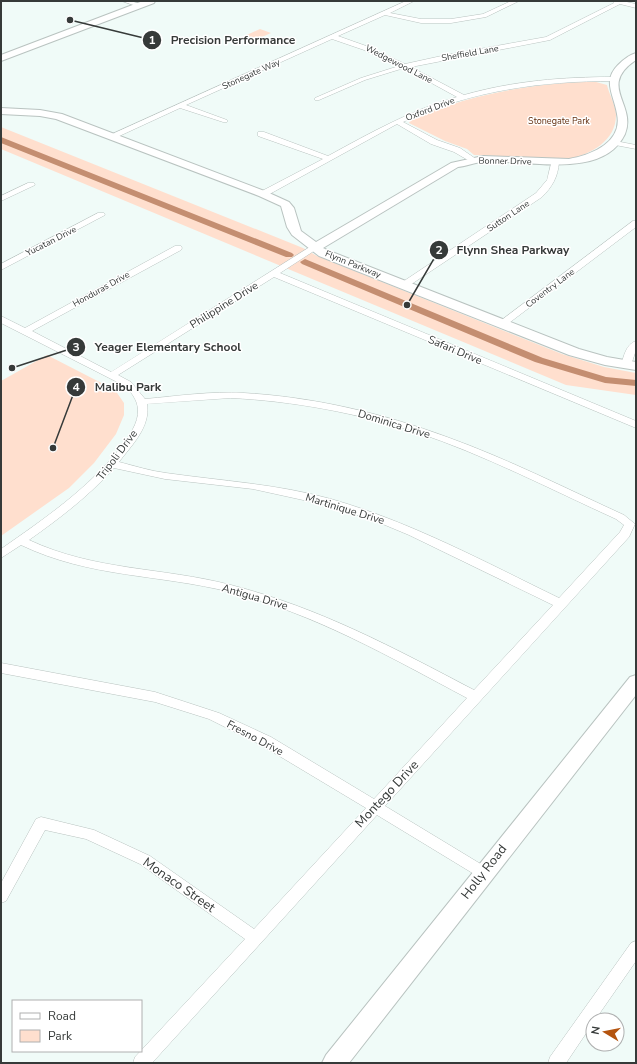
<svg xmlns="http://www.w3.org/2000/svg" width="637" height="1064" viewBox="0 0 637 1064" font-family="'Nunito Sans',sans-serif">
<rect width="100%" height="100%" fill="#f0fbf8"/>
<path fill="#ffdfce" d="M260,29l11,4 -18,8 -11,-4z
M585,82h11l11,3c2,9 9,21 9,30 0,26 -25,39 -47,44l-95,-4 -7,-6 -22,-8 -36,-18 1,-2c11,-7 24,-11 37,-15 45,-15 90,-22 138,-24z
M1,127l302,121 14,8 245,98 42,13 32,6v22l-70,-10 -565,-236z
M47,355l68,35 9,13v12l-8,19 -22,29 -25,25 -68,48v-155z"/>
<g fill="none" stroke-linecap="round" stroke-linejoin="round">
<path fill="#c48e71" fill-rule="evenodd" d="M1,137l291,116 2,2 -2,2h-6l-285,-114z
M305,259l238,99 63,19 30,3v6l-31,-3 -70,-21 -233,-98 -2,-2z"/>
<g stroke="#b9c3c0" stroke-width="1">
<path id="street" d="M122,1h9l11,4 -3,2z
M406,1h8l-24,12 31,6h30l32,-5 28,-13h8l-33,16 -35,6h-30l-36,-8 -47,21 31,11 36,17 41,-9 100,-18 68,-34 -2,-2h10l14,3v4l-16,-4 -70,36 -139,27 53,28c49,-14 99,-18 150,-18l3,2 -3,2c-73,0 -145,10 -211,41l34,18 23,8 16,11v4h-3l-19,-11 -23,-8 -34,-20 -131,72h-6v-4l63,-33 -65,-23v-4h6l64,24c42,-23 83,-46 129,-59l-53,-29 -39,12 -46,20h-4v-2l46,-20 38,-12 -35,-16 -32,-11 -146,66 41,15v2h-4l-43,-14 -65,30h-6l-1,-2z
M610,140l26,5v4l-26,-5z
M552,160h6l1,2c-1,15 -7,25 -17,35l-135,90h-6l-1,-2 1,-2 135,-90 11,-13z
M28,183h6l1,2 -34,16v-5z
M98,213h6l1,2 -104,55v-6z
M633,221h3v6l-131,99h-6l-1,-2 1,-2z
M313,245h3l4,2 -40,26 356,148v7l-362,-151 -156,98 13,7 14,17c33,-3 66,-8 99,-6 69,4 138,20 203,44 61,22 118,51 177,78l11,9 -6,13 -244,269 104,63 2,4 -2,4 -5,2 -5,-2 -102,-62 -225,248h-19l2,-6 110,-118 -105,-75 -54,-25 -41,-9 -39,71 -5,2v-20l35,-64 5,-2 53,13 56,26 104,73 112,-121 -105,-63 -52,-26 -54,-17 -154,-29v-10l154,29 64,21 52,24 103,62 93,-101c-77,-41 -152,-84 -237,-106 -71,-18 -140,-14 -209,-47l-20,13v-9c43,-30 87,-60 120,-102 8,-11 18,-24 17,-38 -1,-10 -7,-17 -13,-23l-124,-63v-7l24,12 150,-82h6l1,2 -1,2 -149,81 79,41zM231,398c62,3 126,15 185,34 69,23 134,57 200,87l8,6 -4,7 -61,66c-74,-36 -148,-76 -228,-99 -54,-15 -109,-18 -165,-26 -16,-2 -31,-7 -47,-11 12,-16 32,-35 28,-58zM114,468l51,11 88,10 73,16 47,15 36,15 144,70 -79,85c-80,-42 -154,-82 -243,-105 -69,-18 -136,-14 -202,-45 31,-22 60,-44 85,-72z
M636,341v9l-5,15 -2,2h-6l-2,-2c3,-9 5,-21 15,-24z
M636,941v20l-41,59h-2v3l-27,40h-18l2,-6 81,-114z"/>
</g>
<g stroke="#b9c3c0" stroke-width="2">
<path id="secondary" d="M143,1h12l-1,2 -153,58v-6z
M636,53v7c-39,26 1,44 -11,74 -23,48 -102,24 -143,28 -8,1 -16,4 -24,5l-135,81 4,2 252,99 28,8 29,5v8l-31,-5 -36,-10 -250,-99 -27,-21 -5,-8 -6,-21 -22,-10 -203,-77 -16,-3 -39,-2v-6l39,2 22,4 205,78 22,10 5,6 7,23 15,11 135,-79 32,-7 86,3c23,-4 54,-17 48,-45 -3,-19 -15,-33 1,-49 5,-5 11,-10 18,-12z
M636,675v20l-287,368h-27l4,-8 304,-378z"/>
</g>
<use href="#street" fill="#fff" fill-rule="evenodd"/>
<use href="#secondary" fill="#fff" fill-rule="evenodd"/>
</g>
<g text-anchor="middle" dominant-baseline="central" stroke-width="3" stroke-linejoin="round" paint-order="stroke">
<g font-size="9" fill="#363a39" stroke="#fff">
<text transform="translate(470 53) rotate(-10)">Sheffield Lane</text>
<text transform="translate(399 64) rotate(27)">Wedgewood Lane</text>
<text transform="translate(251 74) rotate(-24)">Stonegate Way</text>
<text transform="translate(430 109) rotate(-21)">Oxford Drive</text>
<text transform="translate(505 161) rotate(1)">Bonner Drive</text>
<text transform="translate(508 216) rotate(-34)">Sutton Lane</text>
<text transform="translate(51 241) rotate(-27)">Yucatan Drive</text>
<text transform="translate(353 264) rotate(22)">Flynn Parkway</text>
<text transform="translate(550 288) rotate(-37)">Coventry Lane</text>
<text transform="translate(101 289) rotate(-29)">Honduras Drive</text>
</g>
<g font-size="9" fill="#643010" stroke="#fff">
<text x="559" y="121">Stonegate Park</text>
</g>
<g font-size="11" fill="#363a39" stroke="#fff">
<text transform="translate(224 305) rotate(-32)">Philippine Drive</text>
<text transform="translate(455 350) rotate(23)">Safari Drive</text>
<text transform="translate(394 424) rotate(17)">Dominica Drive</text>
<text transform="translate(117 455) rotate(-53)">Tripoli Drive</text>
<text transform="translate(345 509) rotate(17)">Martinique Drive</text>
<text transform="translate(255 597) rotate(16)">Antigua Drive</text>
<text transform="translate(255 738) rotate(28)">Fresno Drive</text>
</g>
<g font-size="13" fill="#363a39" stroke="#fff">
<text transform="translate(387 794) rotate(-47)">Montego Drive</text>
<text transform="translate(484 872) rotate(-52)">Holly Road</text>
<text transform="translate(179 885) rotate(35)">Monaco Street</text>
</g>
</g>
<path fill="none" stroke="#363a39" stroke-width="1.5" d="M70 20L152 40M407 305L439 250M12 368L76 347M53 448L76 387"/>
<g fill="#363a39" stroke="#fff" stroke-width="1.5">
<circle cx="70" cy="20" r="4"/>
<circle cx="407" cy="305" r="4"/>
<circle cx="12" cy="368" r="4"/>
<circle cx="53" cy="448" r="4"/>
<circle cx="152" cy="40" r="10"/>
<circle cx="439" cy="250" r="10"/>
<circle cx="76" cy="347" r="10"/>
<circle cx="76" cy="387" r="10"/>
</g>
<g font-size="12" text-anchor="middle" font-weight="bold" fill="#fff">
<text x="152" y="44">1</text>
<text x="439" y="254">2</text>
<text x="76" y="351">3</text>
<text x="76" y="391">4</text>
</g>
<g font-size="12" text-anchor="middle" font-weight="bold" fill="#363a39" stroke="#fff" stroke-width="3" stroke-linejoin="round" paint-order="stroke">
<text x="233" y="44">Precision Performance</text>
<text x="513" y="254">Flynn Shea Parkway</text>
<text x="168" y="351">Yeager Elementary School</text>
<text x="128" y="391">Malibu Park</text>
</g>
<rect width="637" height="1064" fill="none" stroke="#363a39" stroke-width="4"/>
<rect x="12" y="1000" width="130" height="52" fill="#ffffff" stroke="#afb0b0"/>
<rect x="20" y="1013" width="20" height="6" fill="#ffffff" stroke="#afb0b0"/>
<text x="48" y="1020" font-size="12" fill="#363a39">Road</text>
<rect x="20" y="1030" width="20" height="12" fill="#ffdfce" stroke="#afb0b0"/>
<text x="48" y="1040" font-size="12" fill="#363a39">Park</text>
<g transform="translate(605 1032) rotate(280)"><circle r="19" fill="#ffffff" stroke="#afb0b0"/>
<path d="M0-3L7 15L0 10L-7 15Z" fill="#b4540f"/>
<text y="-6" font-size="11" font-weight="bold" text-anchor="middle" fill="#363a39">N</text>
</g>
</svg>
